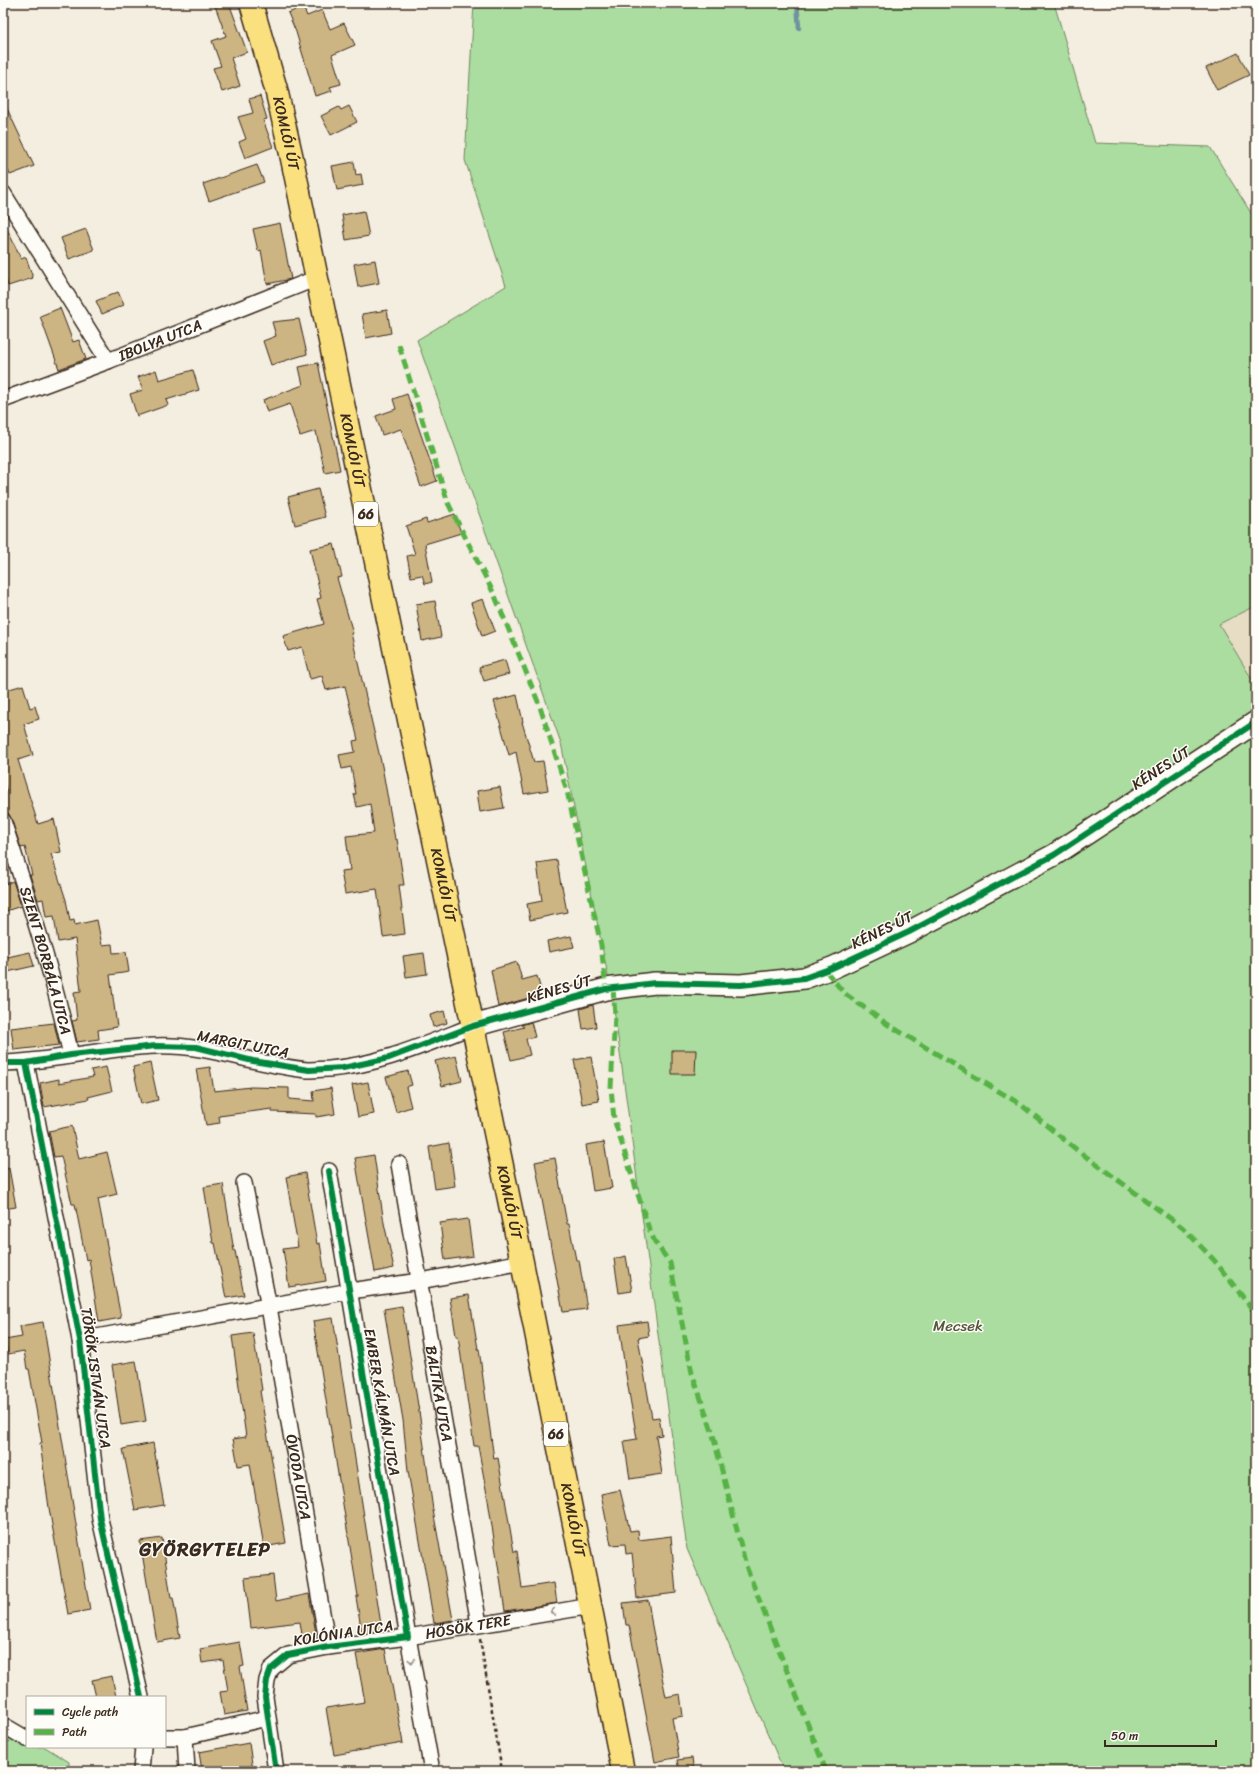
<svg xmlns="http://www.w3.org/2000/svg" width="1259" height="1774" viewBox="0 0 1259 1774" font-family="Sriracha,sans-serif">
<rect width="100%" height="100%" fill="#f3eee0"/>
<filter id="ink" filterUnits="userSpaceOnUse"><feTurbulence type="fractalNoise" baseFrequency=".025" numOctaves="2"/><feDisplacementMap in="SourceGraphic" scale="8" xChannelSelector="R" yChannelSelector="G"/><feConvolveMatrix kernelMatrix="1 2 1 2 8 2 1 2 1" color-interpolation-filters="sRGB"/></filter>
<g filter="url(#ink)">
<path fill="#e7ddc4" d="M1256,606v80l-37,-62z"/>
<path fill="#aadd9f" stroke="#72845e" d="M474,3h580l41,140 115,4 46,74v385l-37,18 37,62v1085h-472l-97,-222 -74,-548 -52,-258 -144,-403 89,-54 -41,-126z
M3,1720l24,15v12h18l24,15v9h-66z"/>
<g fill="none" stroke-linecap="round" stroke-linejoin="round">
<path stroke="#6f919e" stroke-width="4.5" d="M797,3l2,25"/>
</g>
<path fill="#ccb483" stroke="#3b2a1e" d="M214,3h15l18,49 -16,6 9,28 -18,6 -9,-24 8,-2 -9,-25 14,-5z
M303,7l4,9 15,-6 8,19 14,-6 11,22 -23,10 9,29 -11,3 2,4 -17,5 -19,-64 -8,-19z
M1238,53l11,22 -32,15 -11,-22z
M260,96l7,23 -4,1 10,27 -28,11 -6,-16 7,-3 -8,-22 15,-4 -4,-14z
M3,100l31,66 -24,9 -7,-17z
M349,106l8,16 -26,13 -10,-19 18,-9 2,3z
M354,162l2,13 5,-1 2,11 -26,5 -5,-24z
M257,165l7,17 -55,19 -6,-17z
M364,211l5,25 -23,4 -4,-25z
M3,220l18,39 5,-2 7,21 -25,8 -5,-15z
M280,223l11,56 -24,5 -6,-34 -3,1 -5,-22z
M86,229l8,21 -25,9 -8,-21z
M375,260l4,23 -21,4 -4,-23z
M118,292l6,13 -22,9 -6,-13z
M60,308l13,34 6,-2 7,19 -27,10 -19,-53z
M387,310l4,23 -25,5 -4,-24z
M299,319l8,35 -36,11 -8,-24 13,-5 -4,-14z
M318,363l22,107 -15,3 -9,-42 -16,5 -10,-32 -23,8 -4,-12 40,-15 -4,-18z
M156,370l3,10 34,-10 6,20 -33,10 2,5 -31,11 -7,-22 13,-4 -5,-13z
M407,394l30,87 -16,6 -20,-58 -19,6 -6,-19 20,-7 -3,-10z
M318,489l7,28 -30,8 -7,-28z
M455,514l6,19 -36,11 7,38 -7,2 -3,-9 -11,2 -4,-21 8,-2 -9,-28 20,-7 1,4z
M334,544l8,33 -5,1 16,55h-2l31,133 13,73h2l7,46h-5l6,49 -22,3 -6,-48 -32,5 -4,-23 9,-1 -4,-34 28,-3 -4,-29 -13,3 -3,-13h2l-5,-27 -9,2 -3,-14 16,-3 -2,-11 5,-1 -13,-54 -19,4 -4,-14 -12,3 -8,-32 -14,4 -5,-15 41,-12 -7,-25 4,-1 -11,-49z
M483,599l12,32 -13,5 -11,-33z
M435,601l6,36 -19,4 -6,-37z
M505,660l4,14 -25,7 -5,-14z
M23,685l7,23 5,-2 4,13 -15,5 9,31 -15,5 20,64 16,-5 7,33 -10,2 15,46 4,21 4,-1 1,5 22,-5 5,25 10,-1 1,9 13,-1 3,20 -19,3 7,52 -19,3 1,9 -22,3 -5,-21 5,-1 -3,-28 7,-1 -6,-52 -17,3 -4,-26 -8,1 -3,-18 -5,1 -8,-25h2l-7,-28 -4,1 -10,-30 -2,-4 -6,-2v-19l4,-1 -4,-13v-88z
M517,695l6,27h-1l12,40 9,-1 5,29 -24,4 -8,-42 -7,3 -15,-54z
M500,787l4,21 -24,4 -3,-21z
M557,860l4,26h1l5,26 -37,8 -3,-16 15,-3 -5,-38z
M13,881l8,25 -18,6v-27z
M571,936l3,11 -25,5 -2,-11z
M30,952l4,14 -31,7v-15z
M424,953l3,21 -21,3 -3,-21z
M517,962l5,18 15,-4 5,18 -44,13 -7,-37z
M593,1005l3,22 -13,2 -3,-20z
M444,1011l3,12 -14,4 -3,-12z
M531,1022l4,15 -9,2 4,16 -19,5 -7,-28 20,-5 -3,-2z
M54,1023l5,22 -45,5 -3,-22z
M672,1050h24l-1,24h-23z
M456,1056l6,25 -20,5 -7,-25z
M591,1057l8,44 -17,3 -8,-44z
M150,1063l8,37 -17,4 -8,-37z
M106,1067l6,24 -24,6 1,2 -45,8 -4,-24 19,-4v4l34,-6 -2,-7z
M210,1067l4,24 37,-4 38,1v11l25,2 -1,-10 18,-3 4,26 -19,3v-3l-44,-2v-3l-53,7 1,7 -14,2 -10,-56z
M408,1071l4,14 -6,2 5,20 -15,5 -10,-35z
M368,1082l6,32 -16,3 -6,-32z
M72,1126l7,33 28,-7 10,42 -19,5 23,119 -22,4 -10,-63 -3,1 -11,-56h-3l-11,-48 -7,1 -5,-26z
M604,1142l8,46 -19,3 -7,-46z
M449,1143l6,43 -20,3 -6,-42z
M374,1155l10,68 10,45 -19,4 -20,-114z
M555,1158l12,66h2l7,36h3l8,49 -24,3 -28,-150z
M9,1168l7,39 -13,2v-40z
M305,1173l12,71 3,-1 6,38 -37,6 -6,-38 15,-2 -12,-70z
M223,1184l11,67h1l9,44 -18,3 -11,-55h-2l-9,-56z
M468,1219l5,37 -28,4 -5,-37z
M626,1256l6,35 -13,2 -5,-34z
M469,1295l9,54h1l15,110 4,-1 16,94 3,-1 5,37 32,-5 3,20 -52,8 -17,-111 -10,-54h-4l-16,-110h-2l-6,-38z
M402,1306l18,112 13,92 20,110 -19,3 -26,-152 -5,-51 -19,-111z
M333,1318l49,313 -20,3 -6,-37 2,-1 -45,-275z
M647,1321l2,15 -11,2 14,80 7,-1 3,18 -6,1 6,38 -32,5 -6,-38 13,-2 -12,-70 -6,-44z
M43,1322l47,288 -22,4 -19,-106 -9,-65h2l-13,-74h-2l-3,-18 -16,3 -3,-14 17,-3 -2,-11z
M253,1333l9,57 -2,1 26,152 -22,4 -14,-83 -12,2 -5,-27 13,-2 -14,-101z
M136,1361l10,60 -25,4 -9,-60z
M153,1443l11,62 -29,5 -12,-61z
M620,1490l10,41 8,-1 1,10 32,-4 5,57 -39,5 -5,-45 -6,1 -1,-10 -14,1 -10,-51z
M162,1538l9,60h2l7,40 -23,4 -17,-101z
M273,1575l3,26 33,-7 8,45 -14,2 -3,-19 -49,6 -6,-50z
M648,1600l4,26 14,71 14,-3 3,22 -11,2 7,39 -24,5 -26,-137h-3l-3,-22z
M240,1642l4,24 -4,1 7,44 -23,4 -4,-23 8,-1 -5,-31 -21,3 -2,-14z
M385,1649l18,94 -69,12 -8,-47 39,-6 -9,-48z
M112,1676l4,21h-20l-4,-17z
M249,1743l4,28h-51l-3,-19z
M692,1758l2,13h-15l-2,-11z"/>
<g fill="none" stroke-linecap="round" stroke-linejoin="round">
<g stroke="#3b2a1e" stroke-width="18">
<g id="street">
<path d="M3,193l105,168"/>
<path id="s1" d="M3,400l105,-39 209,-83"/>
<path id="s2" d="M3,821c26,79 50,153 68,234"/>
<path d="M3,1063c51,-1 102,-16 153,-17 52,-2 100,19 151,24 7,0 15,-1 22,-1 50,-4 97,-25 144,-43"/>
<path d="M26,1063l54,277 20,179 41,178"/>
<path id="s3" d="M399,1164l80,460"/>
<path id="s4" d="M244,1183l25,124 59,340"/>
<path d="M80,1340l270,-49 70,-10 102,-19"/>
<path d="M3,1725l24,14"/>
<path d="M165,1737h20l82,-19"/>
<path d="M185,1737l2,34"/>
<path d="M141,1771l2,-24"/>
<path d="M276,1771l-11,-74 2,-17 4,-11 17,-14 40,-8 80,-10 -79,-466"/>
<path id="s5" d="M432,1771l-24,-134 183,-31"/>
</g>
</g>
<g stroke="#3b2a1e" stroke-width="24">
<path id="secondary" d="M473,1026l133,-37 49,-6 86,2 63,-7 28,-10 77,-36 145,-77 202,-133"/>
</g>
<g stroke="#3b2a1e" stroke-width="25">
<g id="primary">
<path id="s6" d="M251,3l25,86 15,65 231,1108 101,509"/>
</g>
</g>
<path stroke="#3b2a1e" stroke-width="2.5" stroke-dasharray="4 3" stroke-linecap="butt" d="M480,1639l22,132"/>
<use href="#street" stroke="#fdfcf7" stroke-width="15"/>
<use href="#secondary" stroke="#fdfcf7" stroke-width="21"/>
<use href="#primary" stroke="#fbe080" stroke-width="22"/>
<path stroke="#57b245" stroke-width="5" stroke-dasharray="10 5" stroke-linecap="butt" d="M399,345l49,158 47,93 44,108 28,87 34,154 5,44
M826,971l18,22 43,31 133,80 57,46 105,77 32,33 42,54
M613,988l2,27 -4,73 3,31 34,107 7,16 15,21 22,110 20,58 34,135 80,205"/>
<g stroke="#fdfcf7" stroke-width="8">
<path id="cycleway" d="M3,1063h23l45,-8 85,-9 40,1 57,14 56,9 34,-2 46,-10 84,-32 133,-37 49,-6 86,2 63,-7 28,-10 77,-36 145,-77 202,-133
M26,1063l54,277 20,179 41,178
M276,1771l-11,-74 2,-17 4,-11 17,-14 40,-8 80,-10 -79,-466"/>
</g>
<use href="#cycleway" stroke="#00873e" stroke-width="6"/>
</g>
<defs><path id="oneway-chevron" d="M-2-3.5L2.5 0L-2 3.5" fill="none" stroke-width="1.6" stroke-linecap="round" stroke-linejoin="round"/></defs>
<g stroke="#9c938a">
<use href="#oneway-chevron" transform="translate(553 1612) rotate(171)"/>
<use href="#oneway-chevron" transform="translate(412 1661) rotate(80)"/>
</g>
</g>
<g text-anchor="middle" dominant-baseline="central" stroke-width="3" stroke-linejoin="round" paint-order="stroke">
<g fill="#fdfcf7" stroke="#75695f" stroke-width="1">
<rect x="354" y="502" width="24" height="24" rx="3"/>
<rect x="544" y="1422" width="24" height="24" rx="3"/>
</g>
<g font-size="14" font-weight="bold" fill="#3b2a1e">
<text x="366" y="514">66</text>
<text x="556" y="1434">66</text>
</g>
<g font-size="15" fill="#3b2a1e" stroke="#fdfcf7">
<text stroke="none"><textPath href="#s6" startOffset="135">KOMLÓI ÚT</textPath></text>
<text stroke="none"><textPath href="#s1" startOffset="168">IBOLYA UTCA</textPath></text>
<text stroke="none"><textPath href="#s6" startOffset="459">KOMLÓI ÚT</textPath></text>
<text transform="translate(1161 768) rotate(-33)">KÉNES ÚT</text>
<text stroke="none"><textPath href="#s6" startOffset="903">KOMLÓI ÚT</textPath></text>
<text transform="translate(882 930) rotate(-26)">KÉNES ÚT</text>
<text stroke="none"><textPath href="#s2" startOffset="146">SZENT BORBÁLA UTCA</textPath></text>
<text transform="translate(559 989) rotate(-16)">KÉNES ÚT</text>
<text transform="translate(243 1044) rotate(11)">MARGIT UTCA</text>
<text stroke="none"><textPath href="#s6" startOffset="1227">KOMLÓI ÚT</textPath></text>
<text transform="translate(96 1378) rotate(82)">TÖRÖK ISTVÁN UTCA</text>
<text stroke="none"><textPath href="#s3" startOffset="233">BALTIKA UTCA</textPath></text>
<text transform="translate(382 1402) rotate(80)">EMBER KÁLMÁN UTCA</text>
<text stroke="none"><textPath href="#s4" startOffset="299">ÓVODA UTCA</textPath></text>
<text stroke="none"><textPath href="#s6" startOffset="1551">KOMLÓI ÚT</textPath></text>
<text stroke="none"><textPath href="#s5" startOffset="197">HŐSÖK TERE</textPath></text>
<text transform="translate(343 1633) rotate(-9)">KOLÓNIA UTCA</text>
</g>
<g font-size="15" fill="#57573e" stroke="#fdfcf7">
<text x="958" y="1326">Mecsek</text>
</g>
<g font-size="19" font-weight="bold" letter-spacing="1" fill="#3b2a1e" stroke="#fdfcf7">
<text x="205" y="1549">GYÖRGYTELEP</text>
</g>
</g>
<rect width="1259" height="1774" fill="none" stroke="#fdfcf7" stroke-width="16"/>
<rect x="8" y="8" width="1243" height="1758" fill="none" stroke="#3b2a1e" stroke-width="1.5" filter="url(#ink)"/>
<rect x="26" y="1696" width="140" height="52" fill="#fdfcf7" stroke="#afa8a0"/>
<rect x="34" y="1709" width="20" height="6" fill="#00873e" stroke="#afa8a0"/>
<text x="62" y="1716" font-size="12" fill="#3b2a1e">Cycle path</text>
<rect x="34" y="1729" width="20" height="6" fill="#57b245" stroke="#afa8a0"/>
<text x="62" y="1736" font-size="12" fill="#3b2a1e">Path</text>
<path d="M1105 1740v6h111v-6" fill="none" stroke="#3b2a1e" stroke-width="2"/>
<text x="1111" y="1740" font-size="12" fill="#3b2a1e" stroke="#fdfcf7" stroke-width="3" paint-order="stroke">50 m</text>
</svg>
